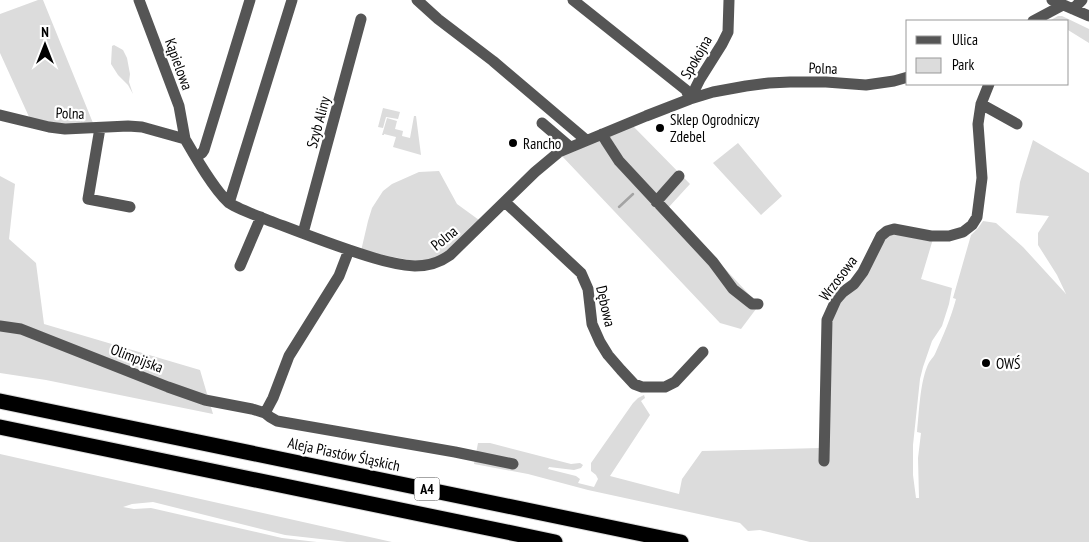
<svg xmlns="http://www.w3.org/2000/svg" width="1089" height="542" viewBox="0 0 1089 542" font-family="'PT Sans Narrow',sans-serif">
<rect width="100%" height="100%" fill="#fff"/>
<path fill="#dcdcdc" d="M38,0h5l50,123 -21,2 -42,-6 -30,-66v-39z
M1058,16h4l27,13v14l-21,-13v-9h-16l-1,-1z
M114,45l9,5 4,8 3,16 -1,8 4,12 -5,-9 -10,-10 -7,-11 1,-18z
M383,108l17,4 -2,7 -12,-2 -3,11 -5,-1z
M414,116h2l5,39 -28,-8 3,-10 -12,-3v1h-2l5,-17 10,3 -2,8 8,2 -1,5 8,2z
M632,125l58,59 -22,24 91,97 -18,24 -21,-6 -159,-168z
M1033,140l56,33v369h-279l-50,-12 -12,1 -8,-8 -152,-33 -60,-16 -54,-10 4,-21h12l81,21 9,-1 3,2 -2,3 -7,2 -25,-3 -1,2 28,7 4,3 -2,4 16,4 4,-8 -2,-4 -5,-4v-8l42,-60 5,-5 6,-3 1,3 -4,3 9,14 -40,61 69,18 3,-15 20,-28 118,-3 9,-123 7,-20 37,-45 16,-27 44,6 -12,40 31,9 -3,16 -7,22 -10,15 -9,26 -3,12 -7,66v30l3,23h3l-1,-40 3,-25 -4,-1c2,-19 3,-48 10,-65 2,-6 6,-9 8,-13 8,-18 16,-36 21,-55l-3,-1 18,-63 7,-7 5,-7 13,2 27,24 43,47 -9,-19 -19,-30v-12l11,-17 -33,-3 4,-31z
M738,143l44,53 -21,19 -48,-52z
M439,171l18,33 22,16 -40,39 -19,3 -59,-11 7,-30 4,-13 11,-17 9,-7 27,-12z
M0,176l15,8 -6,55 27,24 8,61 156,46 13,44 -167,-34 -46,-7z
M0,454l392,88h-45l-62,-7 -132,-33 -21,2 -9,3 11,2 17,-1 131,30 35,4h-317z"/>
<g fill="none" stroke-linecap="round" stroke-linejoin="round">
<path stroke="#a3a3a3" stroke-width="2.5" d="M619,207l14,-13"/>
<g stroke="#dbdbdb" stroke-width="17">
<path id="highway" d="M0,401l681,141
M0,427l555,115"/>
</g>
<path stroke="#555" stroke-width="11" d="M139,0l40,106 6,33
M417,0l21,19 55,42 93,79
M573,0l113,90 4,9
M1052,0l37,16
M1073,9l9,-9
M1033,21l30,-16
M690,99l10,-20 22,-35 6,-12 1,-32
M981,104l36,20
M0,115l49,12 16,2 63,-3 14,1 43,12c11,19 28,49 43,63 7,6 35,16 45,20 34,13 67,26 101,36 13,4 27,7 41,8 14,0 24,-3 35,-11l85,-83 24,-20 87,-36 44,-17 23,-7 33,-6 23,-3 21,-1h36l40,3 28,-4 14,-4
M542,123l28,24
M100,128l-12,71 42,8
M602,134l4,7 13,20 94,101 20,27 19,15h6
M196,157l6,-4 2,-3 46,-150
M505,202l76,71 7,16 4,35 8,18 8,13 13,15 13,14 8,3h23l10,-5 28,-30
M656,202l23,-26
M229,203l63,-203
M303,233l58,-214
M240,266l21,-49
M0,326l21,3 147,58 37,13 47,9 13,4 5,4 7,4 178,31 58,12
M265,413l8,-15 16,-42 50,-80 10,-26
M824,461l3,-141 9,-20 7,-8 11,-8 9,-12 18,-36 6,-5 7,-2 37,7h18l14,-4 9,-7 5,-8 5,-39 -4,-54 3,-20 8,-20"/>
<use href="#highway" stroke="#000" stroke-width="15"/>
</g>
<g fill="#000" stroke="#fff" stroke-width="2">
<circle cx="660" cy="128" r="5"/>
<circle cx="513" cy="143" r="5"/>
<circle cx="986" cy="363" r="5"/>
</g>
<g text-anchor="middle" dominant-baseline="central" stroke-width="4.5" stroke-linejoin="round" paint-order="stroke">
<rect fill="#fff" stroke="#4c4c4c" stroke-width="1" x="414.5" y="477.5" width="25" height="23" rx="4"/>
<g font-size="14" font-weight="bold" fill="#000">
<text x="427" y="489">A4</text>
</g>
<g font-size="15" fill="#000" stroke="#fff">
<text transform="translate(696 57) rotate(-60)">Spokojna</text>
<text transform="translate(179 64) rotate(70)">Kąpielowa</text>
<text transform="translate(823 68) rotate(2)">Polna</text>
<text transform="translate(70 113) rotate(2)">Polna</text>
<text transform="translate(318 122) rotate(-75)">Szyb Aliny</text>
<text transform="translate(444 238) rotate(-39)">Polna</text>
<text transform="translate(838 278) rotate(-53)">Wrzosowa</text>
<text transform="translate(606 306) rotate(77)">Dębowa</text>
<text transform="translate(137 358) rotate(21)">Olimpijska</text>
<text transform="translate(344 454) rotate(12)">Aleja Piastów Śląskich</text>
</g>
<g font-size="15" fill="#000" stroke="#fff" text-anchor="start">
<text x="670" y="119">Sklep Ogrodniczy<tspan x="670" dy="17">Zdebel</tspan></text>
<text x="523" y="143">Rancho</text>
<text x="996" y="363">OWŚ</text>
</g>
</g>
<rect x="906" y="20" width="162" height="65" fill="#ffffff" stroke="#999999"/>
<rect x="916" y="36" width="25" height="8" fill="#555555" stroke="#999999"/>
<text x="952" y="45" font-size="15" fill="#000000">Ulica</text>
<rect x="916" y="58" width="25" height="15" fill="#dcdcdc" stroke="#999999"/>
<text x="952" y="70" font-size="15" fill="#000000">Park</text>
<g transform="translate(45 45)" stroke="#ffffff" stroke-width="4" paint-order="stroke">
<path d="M0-4L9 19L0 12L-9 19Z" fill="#000000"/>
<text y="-8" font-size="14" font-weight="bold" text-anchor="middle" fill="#000000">N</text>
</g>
</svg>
